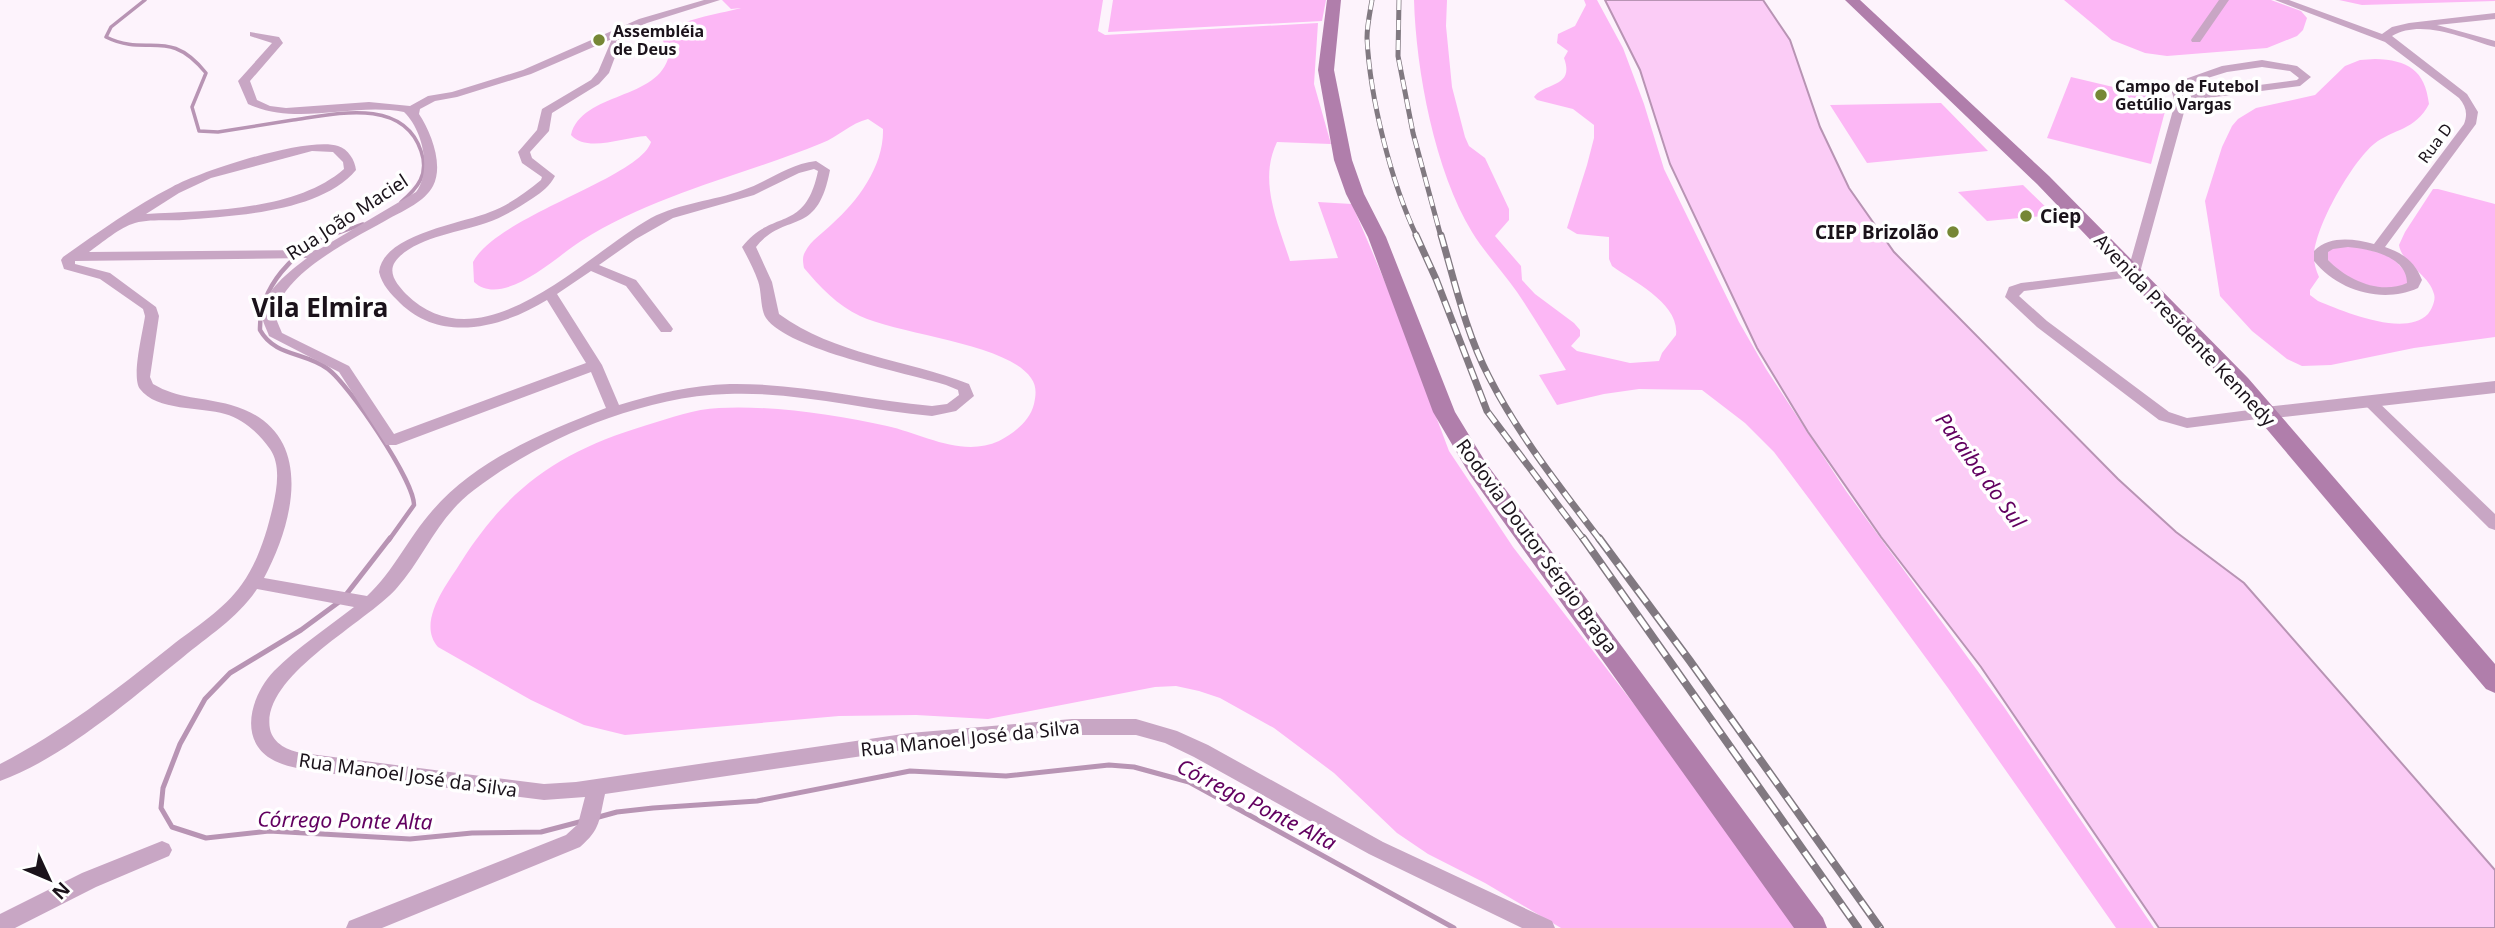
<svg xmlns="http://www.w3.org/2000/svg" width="2495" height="928" viewBox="0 0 2495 928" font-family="'Noto Sans',sans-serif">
<rect width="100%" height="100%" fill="#fdf3fc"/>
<path fill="#fcb7f5" d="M722,0h381l-5,31 7,4 213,-12 -4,61 17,60 -54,-2c-19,39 1,81 13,119l48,-3 -20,-56 34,2 38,90 59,157 64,96 190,247 93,134h-235l-76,-45 -57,-29 -31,-21 -63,-60 -60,-45 -54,-30 -21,-7 -23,-5 -21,1 -167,32 -72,-4 -77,1 -214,19 -41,-10 -53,-25 -93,-53c-22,-25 10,-64 23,-85 49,-77 100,-111 186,-137 24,-7 47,-16 72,-17 51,-3 118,7 168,18 36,8 75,32 112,15 15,-8 31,-20 35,-37 2,-9 3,-18 -3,-26 -24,-35 -131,-43 -171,-62 -22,-10 -41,-30 -56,-48 -1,-6 -2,-11 1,-16 6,-12 18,-19 27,-28 26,-23 52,-58 51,-95l-15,-10c-17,4 -30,18 -46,24 -81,33 -167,51 -241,98 -24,15 -78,68 -107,41l-1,-20c24,-46 167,-84 178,-120l-5,-6c-22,1 -59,17 -75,-1 11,-44 88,-34 98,-80l-8,-19c21,-18 54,-21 80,-28l-10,1z
M1113,0h213l-4,21 -214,11z
M1414,0h33l-1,26 6,61 13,50 4,9 16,12 24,51v11l-14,16 26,30 1,14 13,14 39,29 6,7v6l-9,10 6,5 53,12 29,-2 3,-8 14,-18c4,-32 -44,-54 -64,-69l-3,-7v-22l-32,-3 -10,-6 20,-63 7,-27v-13l-21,-16 -36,-9 -3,-3c11,-15 41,-9 30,-39l4,-7 -11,-8 1,-9 17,-8 11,-21 -2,-5h13l26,48 21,56 20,65 75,153 27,47 80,122 158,216 150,221h-38l-168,-240 -135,-184 -39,-52 -29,-29 -43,-33 -63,-1 -35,5 -47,11 -18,-30 27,-5c-16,-26 -32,-53 -49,-78 -14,-20 -32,-39 -45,-60 -37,-61 -56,-161 -58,-232z
M2064,0h207l30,11 6,7 -4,12 -6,6 -30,12 -100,8 -22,-3 -33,-13z
M2339,0h156v1l-133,4z
M2375,59c33,1 50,11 54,45 -13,26 -36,25 -55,40 -22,18 -60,84 -60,113 0,7 2,13 5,20l-9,13v5l8,6c25,10 86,37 110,13 4,-5 8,-14 6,-20 -5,-20 -32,-30 -35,-49l6,-13 28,-43h5l57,15v133l-81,11 -83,17 -29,1 -15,-7 -35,-28 -32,-35 -15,-95 17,-54 10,-21 6,-7 18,-11 59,-13 30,-29 15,-6z
M2071,77l97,23 -17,64 -104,-26z
M1941,103l47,48 -121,12 -37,-58z
M2023,185l31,30 -67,6 -29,-29z
M2348,244l43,12 23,25 -26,10 -45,-13 -22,-26z"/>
<path fill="#fbccf6" stroke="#b894b4" stroke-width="2" d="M1605,0h158l27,40 30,87 29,61 45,64 224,227 58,53 68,51 251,287v58h-336l-178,-261 -100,-130 -73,-105 -51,-84 -87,-184 -30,-94z"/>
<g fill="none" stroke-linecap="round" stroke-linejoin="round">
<path stroke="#b894b4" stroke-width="3.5" d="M145,0l-34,27 -5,10c42,21 62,-11 100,36l-14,34 7,24 19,1c25,-4 50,-8 75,-12 42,-6 110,-23 128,31 8,23 -3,37 -20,51
M327,237l36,-13"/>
<path stroke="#b894b4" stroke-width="4.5" d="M332,235c-38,15 -73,52 -72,95 15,27 46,22 68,39 21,16 86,111 86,136l-25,35"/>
<path stroke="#b894b4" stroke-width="5" d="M345,596l45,-58
M339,602l-38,28 -71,43 -25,26 -25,45 -17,44 -2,20 11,19 34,11 63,-7 141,8 62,-6 69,-1 42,-11
M595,818l22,-6 36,-4 104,-7 153,-30 96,5 103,-11 25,2 55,15 265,146"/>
<path fill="#c8a6c4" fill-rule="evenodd" d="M704,0h16l-73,23 -23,10 -15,40 -10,11 -47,29 -3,18 -19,21 2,6 23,18c-5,10 -13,16 -22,22 -15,10 -30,19 -47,25 -26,9 -74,15 -91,39 -8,12 4,24 11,32 76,75 179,-39 245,-76 29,-15 62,-17 92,-28 25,-8 45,-26 73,-29l14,9c-13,69 -44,40 -74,77l16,35 7,32c56,41 126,45 190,70l5,12 -18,15 -24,5c-68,-6 -136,-25 -205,-22 -40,1 -81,11 -118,24 -48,17 -94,41 -135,72 -38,29 -48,65 -78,99 -32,35 -136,88 -126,140 3,15 19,22 32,24l242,31 32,-2 334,-49 162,-14h64l41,12 31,14 175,97 169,79 3,7h-33l-153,-74 -175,-97 -29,-14 -29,-8h-64l-162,14 -305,45c-6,26 -4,35 -25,53l-198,81h-36l3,-7 217,-86 12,-11 7,-27 -41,3 -225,-28c-17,-3 -36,-5 -51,-15 -30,-22 -15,-64 6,-86 24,-24 53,-43 80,-64l-97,-18c-19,29 -49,47 -75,69 -51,41 -120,101 -182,123v-17c62,-32 116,-74 170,-117 25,-20 54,-37 72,-63 16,-22 25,-52 31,-78 4,-18 8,-41 -3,-57 -11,-16 -27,-30 -45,-35 -23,-7 -69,-3 -85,-25 -9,-12 3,-57 5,-73l-2,-7 -43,-30 -36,-10 -3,-9 2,-3c34,-24 72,-51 109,-70 29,-16 136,-51 166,-41 10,3 17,14 18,24 -35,42 -121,46 -173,50 -15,1 -34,-1 -48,3 -15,4 -33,20 -46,29l229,-2 98,-58c16,-21 7,-62 -12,-80 -52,-10 -105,15 -156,-8l-10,-23 34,-38 -22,-7v-4l29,5 4,6 -33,38 7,19 13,6 16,2 83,-6 41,4 18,-10 24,-4 71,-22 116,-51zM612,39l-14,33 -7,8 -49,29 -5,21 -19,22 4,11 20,14 -1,3c-16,13 -32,25 -51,32 -29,12 -107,22 -111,60 3,13 12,22 21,31 42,41 103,24 147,-3l39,63 -192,71 -45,-68 -67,-33c-2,-6 -7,-14 -6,-20 7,-41 81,-76 114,-95 15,-8 34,-16 43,-32 11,-21 -2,-54 -14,-72l1,-5 15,-8 22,-4 74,-23zM312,151l21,1 10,10 1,7c-48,42 -137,42 -198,45l33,-21 32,-15zM814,169l4,2c-13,63 -46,37 -76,76 6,11 12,23 16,34 4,11 2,28 8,37 22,32 141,55 180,67l12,5 1,5 -12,9 -15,2c-67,-6 -134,-23 -202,-22 -38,1 -75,10 -111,21l-17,-40 -45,-71 34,-23 35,15 35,46h10l2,-3 -2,-3 -35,-46 -37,-15 37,-26 37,-21 81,-23 45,-22zM307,258c-17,13 -44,33 -45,57 0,6 5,15 7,21l70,36 47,73h10l195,-73 15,36c-62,24 -130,52 -174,103 -24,27 -38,60 -65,85l-103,-18c32,-60 52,-149 -33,-173 -28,-8 -53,-6 -78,-21l-3,-7 9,-61 -3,-9 -46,-34 -35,-9v-3z
M2219,0h10l-29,42h-8l-1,-2z
M2275,0h14l93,34 10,-7 17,-4 86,-10v6l-58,6 58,16v6c-30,-8 -73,-29 -103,-11l75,58 11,18 -2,12 -91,123c18,6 30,15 37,33l-4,8c-35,16 -80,3 -104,-27v-10c16,-16 40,-12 60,-7l90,-120c4,-10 2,-18 -5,-26l-74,-56zM2348,247c21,2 59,9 59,36 -27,12 -60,-3 -79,-23v-8l5,-3z
M2262,60l35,6 14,11 -11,9 -100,13 -14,6 -47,171 -115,15 -5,5 28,25 122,91 18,6 78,-10 8,5 -8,5 -78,10 -28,-8 -122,-93 -32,-30 4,-10 12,-4 107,-13 47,-167 -4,-14 3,-6 48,-17zM2262,67l28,4 9,7 -2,2 -99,13 -13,4 -2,-8 2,-4 42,-13z
M2369,396l5,2 121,116v16l-6,-2 -125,-124 -2,-3 2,-3z
M162,841l7,3 3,6 -3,6 -73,31 -81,41h-15v-14l82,-41z"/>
<path fill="#c8a6c4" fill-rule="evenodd" d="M2495,381v12l-230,26 -9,-6 9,-6z"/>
<path fill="#b07eab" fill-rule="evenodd" d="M1327,0h14l-7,70 18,90 12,34 22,43 69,175 31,51 337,455 4,10h-33l-324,-453 -37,-63 -65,-175 -22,-43 -12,-34 -16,-90z
M1845,0h15l189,176 199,202 247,286v29l-9,-4 -254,-301 -195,-204z"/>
<g stroke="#817981" stroke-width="5">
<path id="rail-far2" d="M1372,0c-2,12 -5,26 -5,38 3,61 24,144 50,199
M1399,0l-1,56 15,77 28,104"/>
</g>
<g stroke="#817981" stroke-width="7">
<path id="rail-far1" d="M1416,235l20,44 51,132 97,129
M1441,235c14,48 25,98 48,142 30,59 71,110 111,163"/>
</g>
<g stroke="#817981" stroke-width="8">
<path id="rail" d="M1583,538l275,390
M1599,538l91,123 190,267"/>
</g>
<use href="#rail-far2" stroke="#fff" stroke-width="3.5" stroke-dasharray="10" stroke-linecap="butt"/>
<use href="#rail-far1" stroke="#fff" stroke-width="4.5" stroke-dasharray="12" stroke-linecap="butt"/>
<use href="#rail" stroke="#fff" stroke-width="5" stroke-dasharray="16" stroke-linecap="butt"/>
</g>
<g fill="#768736" stroke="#fff" stroke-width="2.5">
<circle cx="599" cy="40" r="7"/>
<circle cx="2101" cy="95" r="7"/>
<circle cx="2026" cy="216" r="7"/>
<circle cx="1953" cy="232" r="7"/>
</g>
<g text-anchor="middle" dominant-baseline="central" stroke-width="7" stroke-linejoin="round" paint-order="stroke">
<g font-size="16" font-weight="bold" fill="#1b131b" stroke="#fff" text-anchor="start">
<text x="613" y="31">Assembléia<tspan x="613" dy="18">de Deus</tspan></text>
<text x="2115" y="86">Campo de Futebol<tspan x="2115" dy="18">Getúlio Vargas</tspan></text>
</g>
<g font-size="16" fill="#1b131b" stroke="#fff">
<text transform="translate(2435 143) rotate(-53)">Rua D</text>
</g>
<g font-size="19" font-weight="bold" fill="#1b131b" stroke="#fff" text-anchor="start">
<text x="2040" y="216">Ciep</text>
<text x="1939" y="232" text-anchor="end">CIEP Brizolão</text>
</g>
<g font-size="19" fill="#1b131b" stroke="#fff">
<text transform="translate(347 217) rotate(-33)">Rua João Maciel</text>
<text transform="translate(2185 330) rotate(47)">Avenida Presidente Kennedy</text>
<text transform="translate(1537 546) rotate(54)">Rodovia Doutor Sérgio Braga</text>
<text transform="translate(970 738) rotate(-6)">Rua Manoel José da Silva</text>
<text transform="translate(408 775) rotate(8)">Rua Manoel José da Silva</text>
</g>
<g font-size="21" font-style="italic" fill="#620060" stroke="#fff">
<text transform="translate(1981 470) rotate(54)">Paraiba do Sul</text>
<text transform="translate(1257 804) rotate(27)">Córrego Ponte Alta</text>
<text transform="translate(345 820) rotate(1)">Córrego Ponte Alta</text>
</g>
<g font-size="26" font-weight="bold" fill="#1b131b" stroke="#fff">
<text x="320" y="307">Vila Elmira</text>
</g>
</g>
<g transform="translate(49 879) rotate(134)" stroke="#ffffff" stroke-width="5" paint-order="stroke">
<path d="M0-5L12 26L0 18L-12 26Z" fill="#1b131b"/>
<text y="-10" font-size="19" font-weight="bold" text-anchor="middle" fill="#1b131b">N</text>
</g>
</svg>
